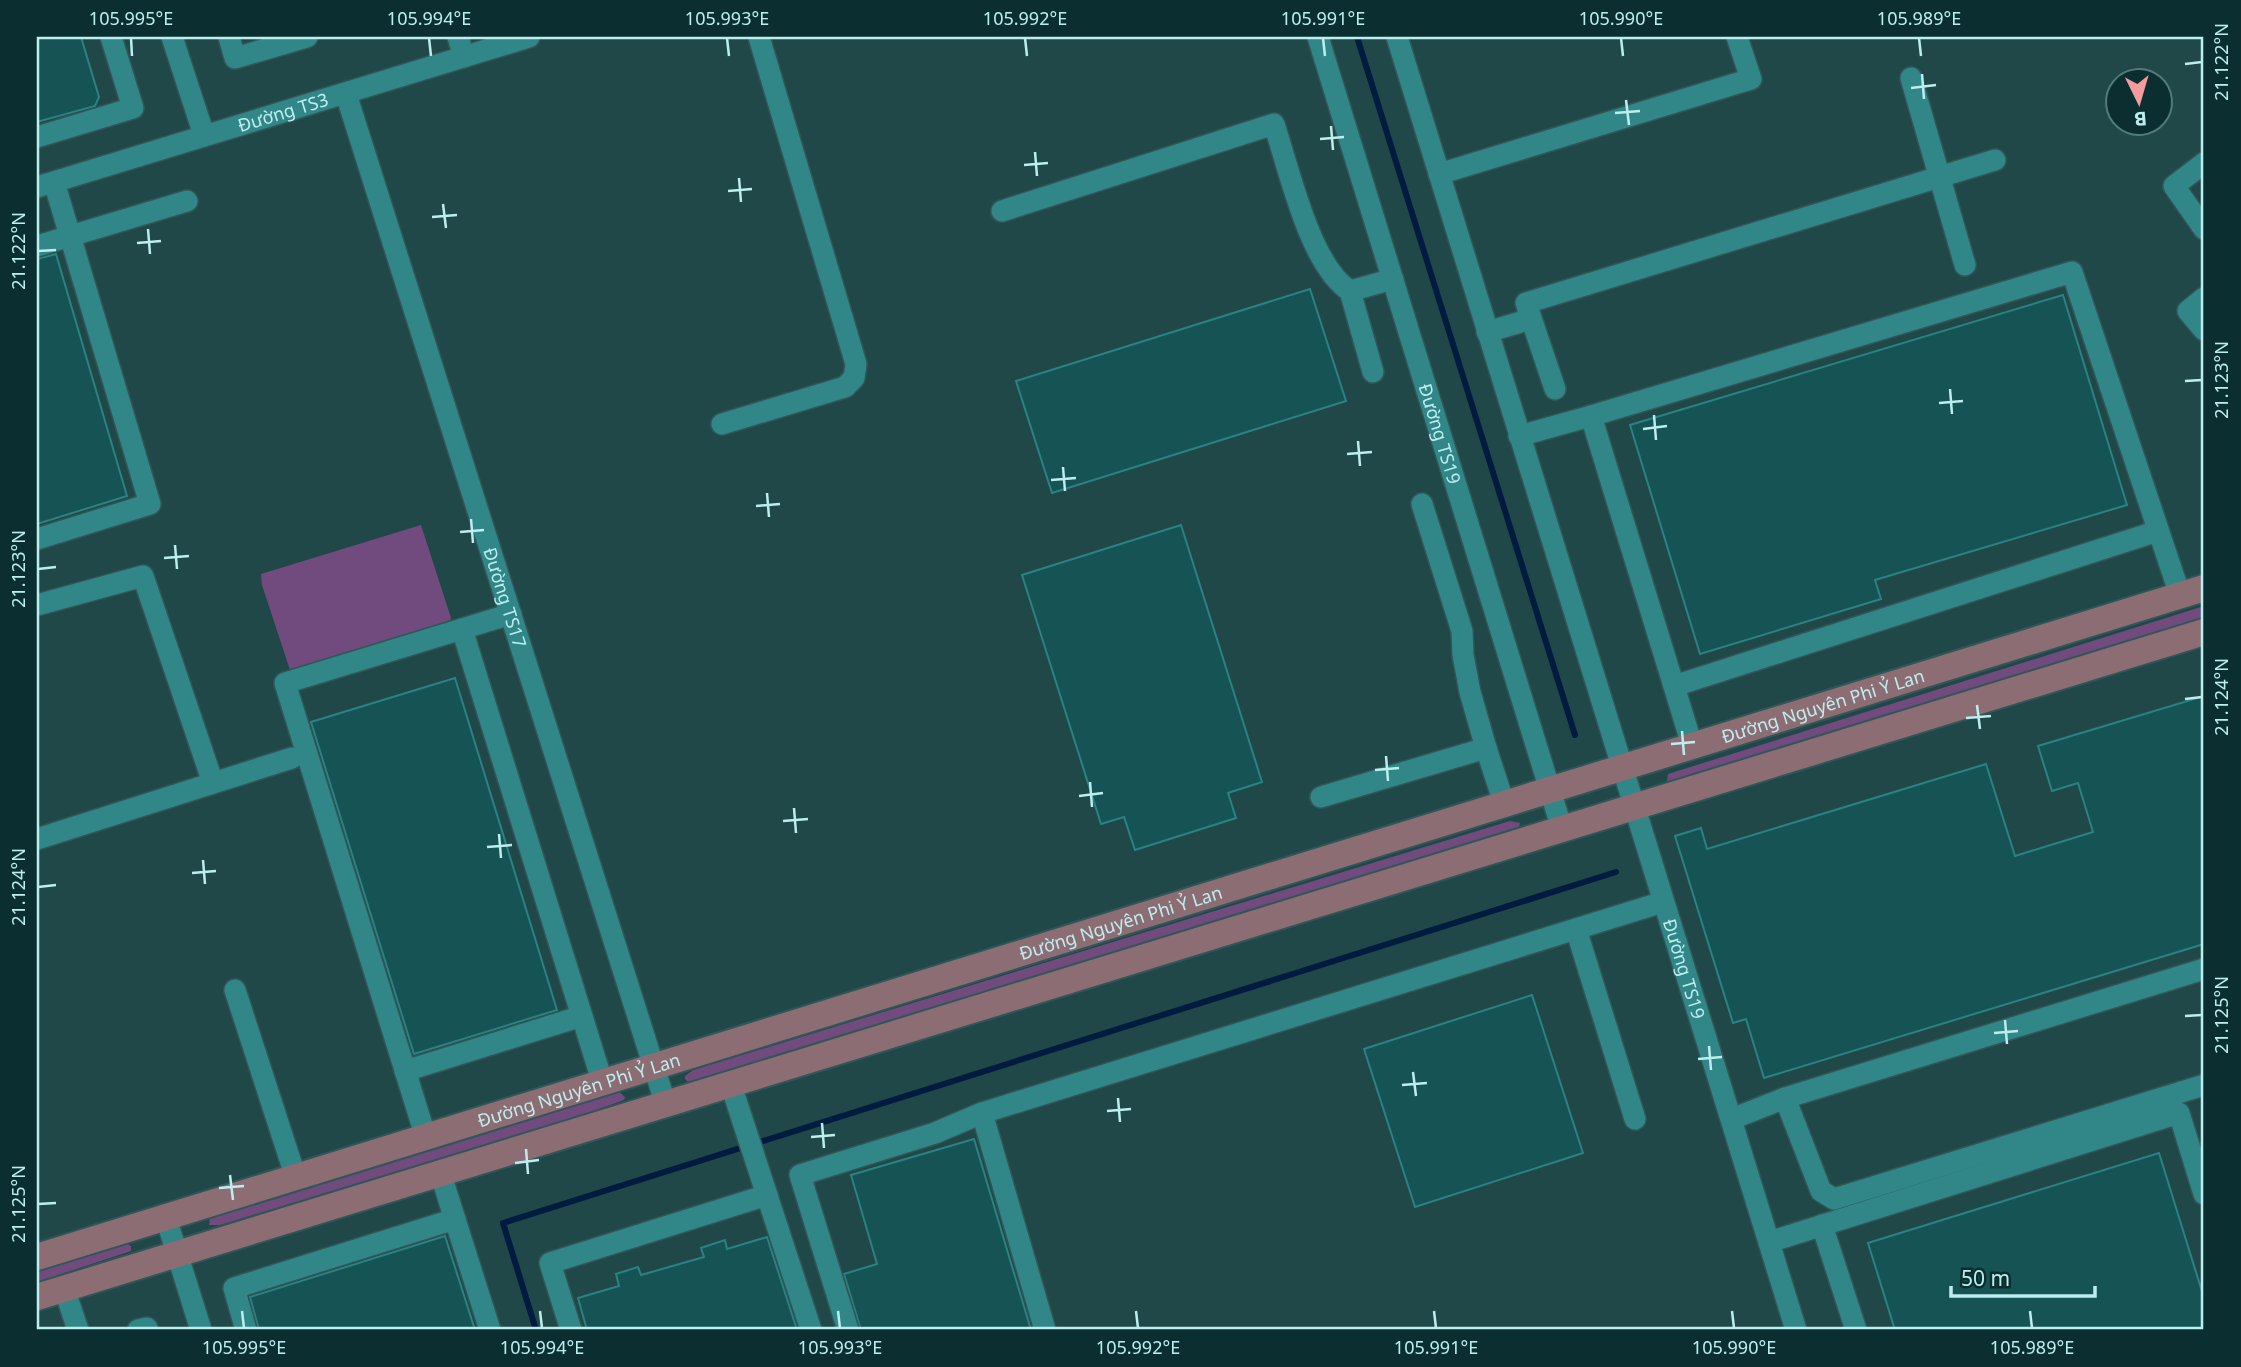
<svg xmlns="http://www.w3.org/2000/svg" width="2241" height="1367" viewBox="0 0 2241 1367" font-family="'Noto Sans',sans-serif">
<rect width="100%" height="100%" fill="#173a3a"/>
<path fill="#204848" fill-rule="evenodd" d="M37,37h2167v1293h-2167zM2118,80h42v42h-42z"/>
<path fill="#714b7e" d="M421,525l30,93 -2,5 -159,47 -28,-85 -1,-11z
M2204,606v14l-534,163 -3,-2 1,-7z
M1510,821l10,2 -2,8 -822,250 -8,1 -3,-3v-3l8,-6z
M618,1091l7,6 -1,3 -39,14 -365,111h-11l1,-7 3,-1z
M126,1243l5,3v5l-94,31v-13z"/>
<g fill="none" stroke-linecap="round" stroke-linejoin="round">
<path stroke="#001b40" stroke-width="6" d="M1357,37l218,698
M536,1330l-33,-107 1113,-351"/>
</g>
<path fill="#155354" stroke="#2b8283" stroke-width="2" d="M37,37h44l18,60 -4,9 -58,16z
M56,254l71,242 -90,28v-265z
M1310,289l36,112 -294,92 -36,-112z
M2063,295l64,210 -252,75 6,19 -181,55 -70,-229z
M1181,525l81,257 -34,11 8,25 -101,32 -11,-33 -23,7 -79,-249z
M455,678l102,332 -143,44 -103,-332z
M2204,696v248l-440,134 -18,-59 -13,4 -58,-187 26,-8 6,21 279,-85 29,92 78,-24 -15,-49 -26,8 -14,-45z
M1532,995l51,158 -168,54 -51,-158z
M974,1139l57,191h-170l-17,-56 33,-10 -26,-89z
M2159,1153l45,145v32h-309l-27,-87z
M445,1236l30,94h-216l-9,-33z
M767,1237l30,93h-210l-9,-32 41,-12 -3,-12 22,-7 3,8 63,-18 -3,-9 24,-8 2,9z"/>
<g fill="none" stroke-linecap="round" stroke-linejoin="round">
<g stroke="#315657" stroke-width="24">
<g id="minor">
<path d="M172,37l32,98"/>
<path d="M229,37l6,21 72,-21"/>
<path d="M458,37l6,20"/>
<path id="s1" d="M1318,37l244,792"/>
<path id="s2" d="M1397,37l399,1293"/>
<path d="M1911,78l54,187"/>
<path id="s3" d="M346,94l319,1008"/>
<path d="M37,137l96,-29 -22,-71"/>
<path d="M2204,163l-30,23 30,43"/>
<path d="M1439,174l312,-95 -14,-42"/>
<path id="s4" d="M37,187l492,-150"/>
<path d="M1002,211l272,-87c15,45 36,142 76,167"/>
<path d="M37,246l150,-45"/>
<path d="M2204,298l-16,13 16,19"/>
<path d="M1487,332l44,-13"/>
<path d="M1373,372l-23,-81 43,-12"/>
<path d="M1555,389l-29,-86 469,-143"/>
<path d="M722,424l123,-37 9,-9 2,-14 -97,-327"/>
<path d="M1519,436l72,-20"/>
<path d="M1422,504l40,127 1,24 7,37 16,56"/>
<path d="M37,539l113,-35 -96,-322"/>
<path d="M37,605l106,-29 70,207"/>
<path d="M462,629l49,-15"/>
<path d="M1674,686l484,-155"/>
<path d="M1692,745l-101,-329 481,-144 108,323"/>
<path d="M1321,797l165,-49 18,55"/>
<path d="M37,839l255,-81"/>
<path d="M1576,929l59,190"/>
<path d="M235,990l61,188"/>
<path d="M405,1071l177,-55"/>
<path d="M730,1082l81,248"/>
<path d="M1785,1098l36,93 13,8 370,-114"/>
<path d="M982,1113l63,217"/>
<path d="M1732,1119l53,-21 419,-129"/>
<path d="M426,1138l-141,-455 177,-54 141,455"/>
<path d="M440,1172l50,158"/>
<path d="M166,1218l35,112"/>
<path d="M1822,1225l34,105"/>
<path d="M1769,1242l410,-129 25,81"/>
<path d="M64,1288l14,42"/>
<path d="M138,1330l9,-2"/>
<path d="M246,1330l-12,-42 221,-69"/>
<path d="M571,1330l-21,-67 217,-68"/>
<path d="M848,1330l-48,-155 135,-42 47,-20 681,-211"/>
</g>
</g>
<g stroke="#315657" stroke-width="30">
<g id="major">
<path id="s5" d="M37,1257l2167,-669"/>
<path d="M37,1297l2167,-665"/>
</g>
</g>
<use href="#minor" stroke="#318688" stroke-width="21"/>
<use href="#major" stroke="#8d6d74" stroke-width="26"/>
</g>
<path fill="none" stroke="#bdeeef" stroke-width="2.5" d="M131,38l1,18M429,38l2,18M727,38l2,18M1025,38l2,18M1323,38l2,18M1621,38l2,18M1919,38l2,18M2185,64l17,-2M1922,74l2,25M1911,88l25,-3M1626,100l3,25M1615,113l25,-2M1331,126l2,24M1320,139l24,-2M1035,152l2,24M1024,165l24,-2M739,178l2,24M728,191l24,-2M443,204l3,24M432,217l25,-2M148,229l2,25M137,243l24,-2M38,251l18,-1M2185,381l17,-1M1950,389l2,25M1939,403l24,-2M1654,415l2,25M1643,429l24,-3M1358,441l2,25M1347,454l25,-2M1063,467l2,24M1051,480l25,-2M767,493l2,24M756,506l24,-2M471,519l2,24M460,532l24,-2M175,545l2,24M164,558l25,-2M38,569l18,-2M2185,699l17,-2M1977,705l3,24M1966,718l25,-2M1682,731l2,24M1671,744l24,-2M1386,756l2,25M1375,770l24,-2M1090,782l2,25M1079,796l24,-3M794,808l2,25M783,821l25,-2M499,834l2,24M487,847l25,-2M203,860l2,24M192,873l24,-2M38,887l18,-2M2185,1016l17,-1M2005,1020l2,24M1994,1033l24,-2M1709,1046l2,24M1698,1059l24,-2M1413,1072l3,24M1402,1085l25,-2M1118,1098l2,24M1107,1111l24,-2M822,1123l2,25M811,1137l24,-2M526,1149l2,25M515,1163l24,-3M230,1175l3,25M219,1188l25,-2M38,1204l18,-1M242,1311l2,17M540,1311l2,17M838,1311l2,17M1136,1311l2,17M1434,1311l2,17M1732,1311l2,17M2030,1311l2,17"/>
<g text-anchor="middle" dominant-baseline="central" stroke-width="7" stroke-linejoin="round" paint-order="stroke">
<g font-size="18" fill="#bdeeef" stroke="#0b2f30">
<text stroke="none"><textPath href="#s4" startOffset="257">Đường TS3</textPath></text>
<text stroke="none"><textPath href="#s1" startOffset="415">Đường TS19</textPath></text>
<text stroke="none"><textPath href="#s3" startOffset="528">Đường TS17</textPath></text>
<text stroke="none"><textPath href="#s5" startOffset="1869">Đường Nguyên Phi Ỷ Lan</textPath></text>
<text stroke="none"><textPath href="#s5" startOffset="1134">Đường Nguyên Phi Ỷ Lan</textPath></text>
<text stroke="none"><textPath href="#s2" startOffset="975">Đường TS19</textPath></text>
<text stroke="none"><textPath href="#s5" startOffset="567">Đường Nguyên Phi Ỷ Lan</textPath></text>
</g>
</g>
<rect width="2241" height="1367" fill="none" stroke="#0b2f30" stroke-width="77"/>
<g transform="translate(2139 102) rotate(175)"><circle r="33" fill="#0b2f30" stroke="#527b7c" stroke-width="2"/>
<path d="M0-5L12 26L0 18L-12 26Z" fill="#f49b9f"/>
<text y="-10" font-size="19" font-weight="bold" text-anchor="middle" fill="#bdeeef">B</text>
</g>
<path d="M1951 1286v10h144v-10" fill="none" stroke="#bdeeef" stroke-width="3.5"/>
<text x="1961" y="1286" font-size="21" fill="#bdeeef" stroke="#0b2f30" stroke-width="5" paint-order="stroke">50 m</text>
<rect x="38" y="38" width="2164" height="1290" fill="none" stroke="#bdeeef" stroke-width="2.5"/>
<g font-size="18" text-anchor="middle" fill="#bdeeef">
<text x="131" y="25">105.995°E</text>
<text x="429" y="25">105.994°E</text>
<text x="727" y="25">105.993°E</text>
<text x="1025" y="25">105.992°E</text>
<text x="1323" y="25">105.991°E</text>
<text x="1621" y="25">105.990°E</text>
<text x="1919" y="25">105.989°E</text>
<text transform="translate(2222 62) rotate(-90)" y="6">21.122°N</text>
<text transform="translate(19 251) rotate(-90)" y="6">21.122°N</text>
<text transform="translate(2222 380) rotate(-90)" y="6">21.123°N</text>
<text transform="translate(19 569) rotate(-90)" y="6">21.123°N</text>
<text transform="translate(2222 697) rotate(-90)" y="6">21.124°N</text>
<text transform="translate(19 887) rotate(-90)" y="6">21.124°N</text>
<text transform="translate(2222 1015) rotate(-90)" y="6">21.125°N</text>
<text transform="translate(19 1204) rotate(-90)" y="6">21.125°N</text>
<text x="244" y="1354">105.995°E</text>
<text x="542" y="1354">105.994°E</text>
<text x="840" y="1354">105.993°E</text>
<text x="1138" y="1354">105.992°E</text>
<text x="1436" y="1354">105.991°E</text>
<text x="1734" y="1354">105.990°E</text>
<text x="2032" y="1354">105.989°E</text>
</g>
</svg>
